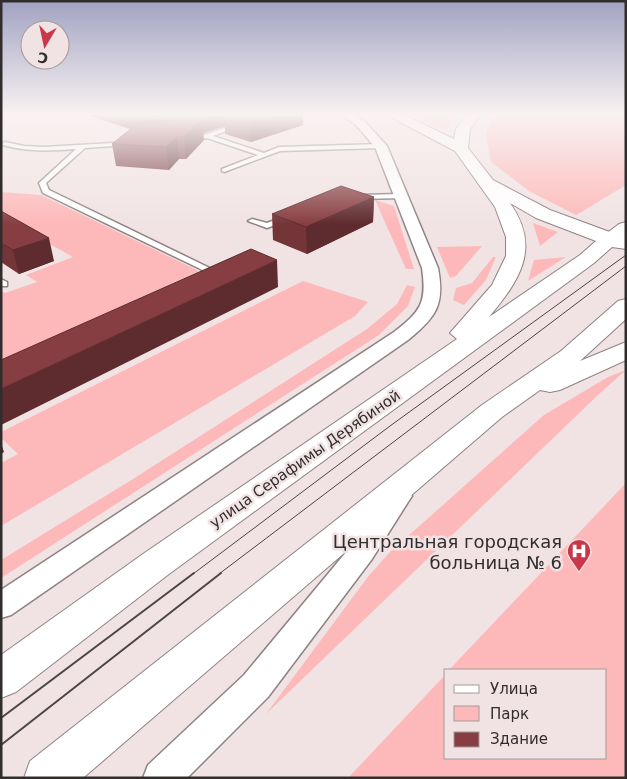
<svg xmlns="http://www.w3.org/2000/svg" width="627" height="779" viewBox="0 0 627 779" font-family="'DejaVu Sans',sans-serif">
<rect width="100%" height="100%" fill="#f1e3e3"/>
<path fill="#fdb9b9" d="M413,115h44l-5,4 -4,10h-6z
M493,115h133v70l-50,30 -47,-24 -38,-29 -5,-28z
M1,192l40,3 158,76 -198,90v-70l4,2 32,-11 -11,-7 47,-18 -72,-40z
M375,200l19,6 20,63h-8z
M533,223l25,9 -18,14z
M482,246l-26,30 -6,2 -13,-31z
M493,257h3l-10,23 -22,25 -11,-5 3,-12 16,-5z
M566,257l-38,24 6,-21z
M303,281l65,21 -13,14 -354,210v-63l17,-9 -17,-16v-6z
M407,285l8,2 -7,19 -29,29 -378,243v-18l132,-81 234,-150 30,-25z
M626,370l-27,24 -333,320 101,-136 22,-25 155,-138 64,-38z
M626,483v295h-278l98,-104v84h160v-88h-157z"/>
<g fill="none" stroke-linecap="round" stroke-linejoin="round">
<g stroke="#8e8282" stroke-width="3">
<path id="lane" d="M236,124l5,1 -28,11 51,17 15,-6 102,-3 3,2 -3,2 -101,3 -56,21 -2,-1v-2l36,-14 -51,-17 -18,2 -3,-2 21,-4z
M5,142l19,4 20,1 86,-5 1,1 -3,2 -43,3 -39,35 3,7 173,84 -4,3 -3,-1 -172,-83 -4,-10 1,-1 36,-33c-25,2 -49,3 -73,-4l-1,-1z
M400,194h3v4l-44,1 -4,-2 4,-2z
M285,216h3v4l-21,8 -19,-7 4,-2 15,4z
M1,279l6,3v4h-6z"/>
</g>
<g stroke="#8e8282" stroke-width="3">
<path id="street" d="M342,115h12l10,6 23,25 51,122c7,37 -2,49 -30,72l-397,275 -10,3v-28l393,-258c27,-21 33,-29 28,-64l-47,-121 -19,-22z
M399,487l9,3 4,6 -4,6 -36,57 -104,138 -81,81h-44l5,-13 96,-90 108,-130 38,-55z"/>
</g>
<g stroke="#8e8282" stroke-width="2">
<path id="secondary" d="M626,222v15c-9,6 -14,10 -25,7l-3,-4 21,-16z"/>
</g>
<g stroke="#8e8282" stroke-width="2">
<path id="primary" d="M387,115h17l50,24 2,-10 11,-14h13l-10,14 -2,19 25,32 57,30 76,28v11l-14,-2 -18,16 -425,311 -153,118 -15,6v-43l142,-101 314,-215 -7,-6 42,-48 14,-29v-19l-11,-30 -40,-56zM510,203l26,15 60,23 -16,14 -91,62c30,-36 53,-69 21,-114z
M626,299v20l-46,42 46,-19v18l-66,30 -10,2 -10,-2 -38,27 -419,361h-59l6,-17 452,-356 79,-54 57,-50z"/>
</g>
<use href="#lane" fill="#fff" fill-rule="evenodd"/>
<use href="#street" fill="#fff" fill-rule="evenodd"/>
<use href="#secondary" fill="#fff" fill-rule="evenodd"/>
<use href="#primary" fill="#fff" fill-rule="evenodd"/>
<path stroke="#4b4545" stroke-width="1" d="M193,574l197,-148 236,-171
M219,574l407,-308"/>
<path stroke="#4b4545" stroke-width="2" d="M1,718l193,-145
M1,745l220,-172"/>
</g>
<path fill="#743539" d="M87,115h216v10l-52,17 -26,-8v-8l-22,7 1,7 -18,19h-7l-10,11 -53,-4 -4,-22 18,-15z
M374,197l-1,25 -66,32 -34,-14 -1,-26z
M1,211l53,50 -35,13 -18,-12z"/>
<path fill="#5e2b2e" d="M206,115h18l1,11 -22,7 -1,-17z
M271,115h32v10l-52,17 -1,-21z
M181,117l2,17 -34,3 -2,-17z
M202,119l2,21 -18,19 -2,-22z
M177,137l2,22 -10,11 -3,-23z
M374,197l-1,25 -66,32 -1,-27z
M49,238l5,23 -35,13 -6,-24z
M277,260l1,27 -277,138v-36z
M1,443l3,9 -3,2z"/>
<path fill="#873e42" stroke="#5e2b2e" d="M136,115h37l8,2 -34,3 2,-2z
M229,115h42l-21,6z
M202,119l-18,18h-7l-11,10 -54,-3 25,-20z
M341,186l33,11 -68,30 -34,-13z
M1,211l48,27 -36,12 -12,-7z
M251,249l26,11 -276,129v-29z"/>
<linearGradient id="sky" x2="0" y2="1"><stop stop-color="#a1a2c2"/><stop offset="0.51" stop-color="#f9f2f2"/><stop offset="1" stop-color="#f9f2f2" stop-opacity="0"/></linearGradient>
<rect width="627" height="224" fill="url(#sky)"/>
<defs>
<g id="hospital-pin" transform="scale(1.25)"><path d="M0 17L-7.5 6A9.5 9.5 0 1 1 7.5 6Z" fill="#c8384a" stroke="#f1e3e3"/><path d="M-5-5h3v3.5h4V-5h3V5h-3V1.5h-4V5h-3Z" fill="#fff"/></g>
</defs>
<g fill-rule="evenodd">
<use href="#hospital-pin" x="579" y="551"/>
</g>
<g text-anchor="middle" dominant-baseline="central" stroke-width="5" stroke-linejoin="round" paint-order="stroke">
<g font-size="15" fill="#322d2d" stroke="#f1e3e3">
<text transform="translate(305 459) rotate(-35)">улица Серафимы Дерябиной</text>
</g>
<g font-size="18" fill="#322d2d" stroke="#f1e3e3" text-anchor="end">
<text x="562" y="541">Центральная городская<tspan x="562" dy="21">больница № 6</tspan></text>
</g>
</g>
<rect width="627" height="779" fill="none" stroke="#322d2d" stroke-width="5"/>
<rect x="444" y="669" width="162" height="90" fill="#f1e3e3" stroke="#a59a9a"/>
<rect x="454" y="685" width="25" height="8" fill="#ffffff" stroke="#a59a9a"/>
<text x="490" y="694" font-size="15" fill="#322d2d">Улица</text>
<rect x="454" y="706" width="25" height="15" fill="#fdb9b9" stroke="#a59a9a"/>
<text x="490" y="719" font-size="15" fill="#322d2d">Парк</text>
<rect x="454" y="732" width="25" height="15" fill="#873e42" stroke="#a59a9a"/>
<text x="490" y="744" font-size="15" fill="#322d2d">Здание</text>
<g transform="translate(45 45) rotate(189)"><circle r="24" fill="#f1e3e3" stroke="#a59a9a"/>
<path d="M0-4L9 19L0 12L-9 19Z" fill="#c8384a"/>
<text y="-8" font-size="14" font-weight="bold" text-anchor="middle" fill="#322d2d">С</text>
</g>
</svg>
